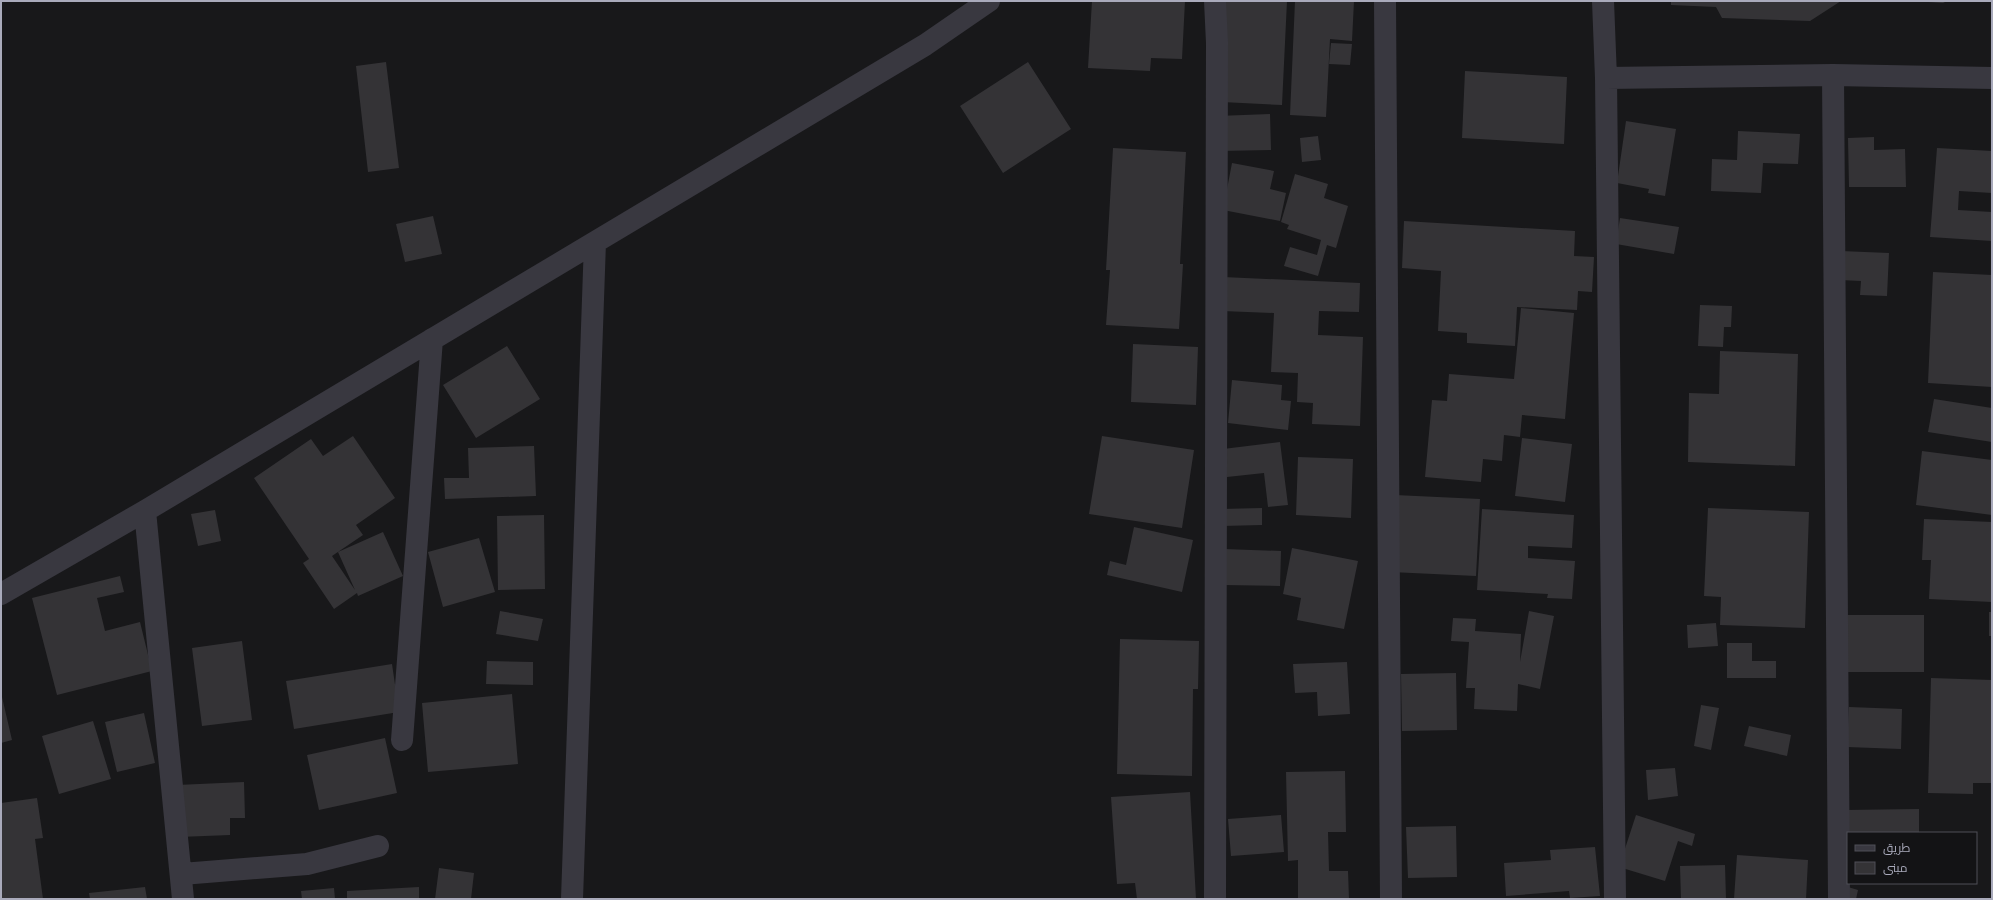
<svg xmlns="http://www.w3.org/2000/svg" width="1993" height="900" viewBox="0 0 1993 900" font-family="'Archivo Narrow',Cairo,sans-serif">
<rect width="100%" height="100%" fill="#18181a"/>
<path fill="#343336" d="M1092,1h93l-3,58 -31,-1 -1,13 -62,-3z
M1226,1h61l-5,104 -60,-3z
M1295,1h59l-2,40 -22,-2 -4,78 -36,-2z
M1671,1h170l-31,20 -88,-3 -6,-11 -45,-2z
M1913,1h34l-4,2z
M1331,43l21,1 -2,21 -21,-1z
M386,62l13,106 -31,4 -12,-106z
M1028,62l43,67 -68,44 -43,-67z
M1465,71l102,6 -3,67 -102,-6z
M1270,114l1,36 -53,1 -1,-35z
M1626,121l50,8 -11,67 -17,-3 1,-4 -32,-6z
M1738,131l62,3 -2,30 -35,-1 -2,30 -50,-2 1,-32 25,1z
M1318,136l3,24 -19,2 -2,-24z
M1874,137v13l31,-1 1,38h-57l-1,-49z
M1113,148l73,4 -6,112h3l-4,65 -73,-4 4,-55h-4z
M1937,148l55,3v42l-33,-2 -1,19 34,2v29l-62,-4z
M1232,163l42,8 -4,18 16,4 -6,28 -57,-11z
M1295,174l33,10 -4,14 24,8 -12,42 -9,-3 -9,31 -34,-10 6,-19 27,8 4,-15 -34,-11 2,-4 -8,-3z
M433,216l9,38 -37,8 -9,-38z
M1620,218l59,9 -5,27 -58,-10z
M1404,221l171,10 -1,25 20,1 -2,35 -14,-1 -1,19 -60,-3 -2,39 -48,-3v-10l-29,-2 3,-60 -39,-3z
M1841,251l48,2 -2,43 -27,-1 1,-14 -21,-1z
M1933,272l59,3v112l-64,-4z
M1223,277l137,6 -1,29 -40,-1 -1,24 45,2 -3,89 -48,-2 1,-21 -16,-1 1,-29 -27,-1 3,-59 -52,-2z
M1700,305l32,1 -1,21h-7l-1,20 -25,-1z
M1521,308l53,5 -9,106 -43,-4 -2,22 -16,-2 -2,26 -19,-2 -2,23 -56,-5 7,-77 15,1 2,-27 65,5z
M1133,344l65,3 -2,58 -65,-3z
M507,346l33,53 -64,39 -33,-53z
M1720,351l78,3 -3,112 -107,-4 1,-69 30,1z
M1232,380l50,5 -1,15 10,1 -3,29 -60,-7z
M1934,399l58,9v34l-64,-10z
M353,436l42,62 -39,27 7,10 -31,21 23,34 -17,-38 45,-20 20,44 -45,20 -1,-3 -23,16 -31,-46 6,-4 -55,-81 57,-39 12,17z
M1102,436l92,14 -12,78 -93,-14z
M1522,438l50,6 -7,58 -50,-6z
M1280,442l8,63 -20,2 -4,-34 -37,4 -4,-28z
M534,446l2,50 -91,3 -1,-21h25l-1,-30z
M1922,451l70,9v55l-76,-10z
M1298,457l55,2 -2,59 -55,-3z
M1395,495l85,4 -4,77 -85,-4z
M1262,508v17l-40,1 -1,-17z
M1708,508l101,4 -4,116 -85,-3 1,-28 -17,-1z
M1482,509l92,6 -2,33 -44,-2v12l47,3 -3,38 -25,-1 1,-4 -71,-4z
M215,510l6,31 -23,5 -7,-32z
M544,515l1,74 -47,1 -1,-74z
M1924,519l68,3v80l-63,-3 2,-39h-9z
M1134,527l59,13 -11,52 -75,-17 3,-14 16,4z
M479,538l16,54 -52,15 -15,-55z
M1292,548l66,13 -14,68 -47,-9 4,-22 -18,-4z
M1224,549l57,2 -1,35 -57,-1z
M120,576l4,16 -27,6 8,33 35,-9 12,49 -95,24 -25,-97z
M500,611l43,8 -5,22 -42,-7z
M1529,611l25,5 -14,73 -22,-5 -1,27 -43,-2 1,-21h-9l3,-46 -18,-1 2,-23 23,1 -1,12 46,3 -1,28z
M1989,612h3v24h-3z
M1842,615h82v57h-82z
M1716,623l2,23 -30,2 -1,-23z
M1120,639l79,2 -1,48h-5l-1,87 -75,-2z
M242,641l10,79 -50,6 -10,-78z
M1727,643h25v18h24v17h-49z
M487,661l46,1v23l-47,-1z
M1347,662l3,52 -32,2 -1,-24 -22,1 -2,-29z
M392,664l7,48 -105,17 -8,-48z
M1456,673l1,57 -55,1 -1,-57z
M1931,678l61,2v103h-19v11l-45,-1z
M512,694l6,70 -90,8 -6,-69z
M2,697l10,43 -11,3v-45z
M1701,705l18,3 -8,42 -17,-4z
M1849,707l53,2 -1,40 -54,-2z
M144,713l11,50 -38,9 -12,-50z
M93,721l18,58 -52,15 -17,-58z
M1749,726l42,9 -4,21 -43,-10z
M385,738l12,55 -78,17 -12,-55z
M1675,768l3,28 -30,4 -2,-30z
M1345,771l1,61h-18l1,39h19l1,28h-51v-39l-10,1 -2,-89z
M244,782l1,36h-15v17l-51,2 -2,-52z
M1190,792l6,107h-59l-2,-16 -18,1 -6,-87z
M37,798l6,40 -8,1 8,60h-42v-96z
M1919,809v24h-71l-3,-23z
M1281,815l3,37 -53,4 -3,-37z
M1636,815l59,19 -3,12 -14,-5 -13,40 -46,-14z
M1456,826l1,51 -49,1 -2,-51z
M1595,847l5,49 -30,2 -1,-7 -63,5 -2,-33 47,-3 -1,-10z
M1737,855l71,5 -2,39h-72z
M1725,865l1,34h-45l-1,-33z
M439,868l35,5 -3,26h-36z
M145,887l2,12h-57l-1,-6z
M419,887v12h-72v-8z
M1848,887l10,3 -2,9h-11z
M334,888l1,11h-33l-1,-8z"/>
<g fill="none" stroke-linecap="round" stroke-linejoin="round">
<path stroke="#393840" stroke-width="22" d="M1385,1l6,898
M1603,1l3,77 9,821
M1833,75l6,824
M1606,78l227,-3 159,3
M145,511l38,388
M1,594l144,-83 780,-466 64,-44
M402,740l30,-401
M182,874l125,-10 71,-18
M572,899l23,-657
M1215,899l2,-856 -2,-42"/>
</g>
<rect width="1993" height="900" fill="none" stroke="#a9aabb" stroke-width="4"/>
<rect x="1847" y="832" width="130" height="52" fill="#131315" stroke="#4f4f57"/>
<rect x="1855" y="845" width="20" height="6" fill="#393840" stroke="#4f4f57"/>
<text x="1883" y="852" font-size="12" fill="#a9aabb">طريق</text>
<rect x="1855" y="862" width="20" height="12" fill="#343336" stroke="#4f4f57"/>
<text x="1883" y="872" font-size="12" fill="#a9aabb">مبنى</text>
</svg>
